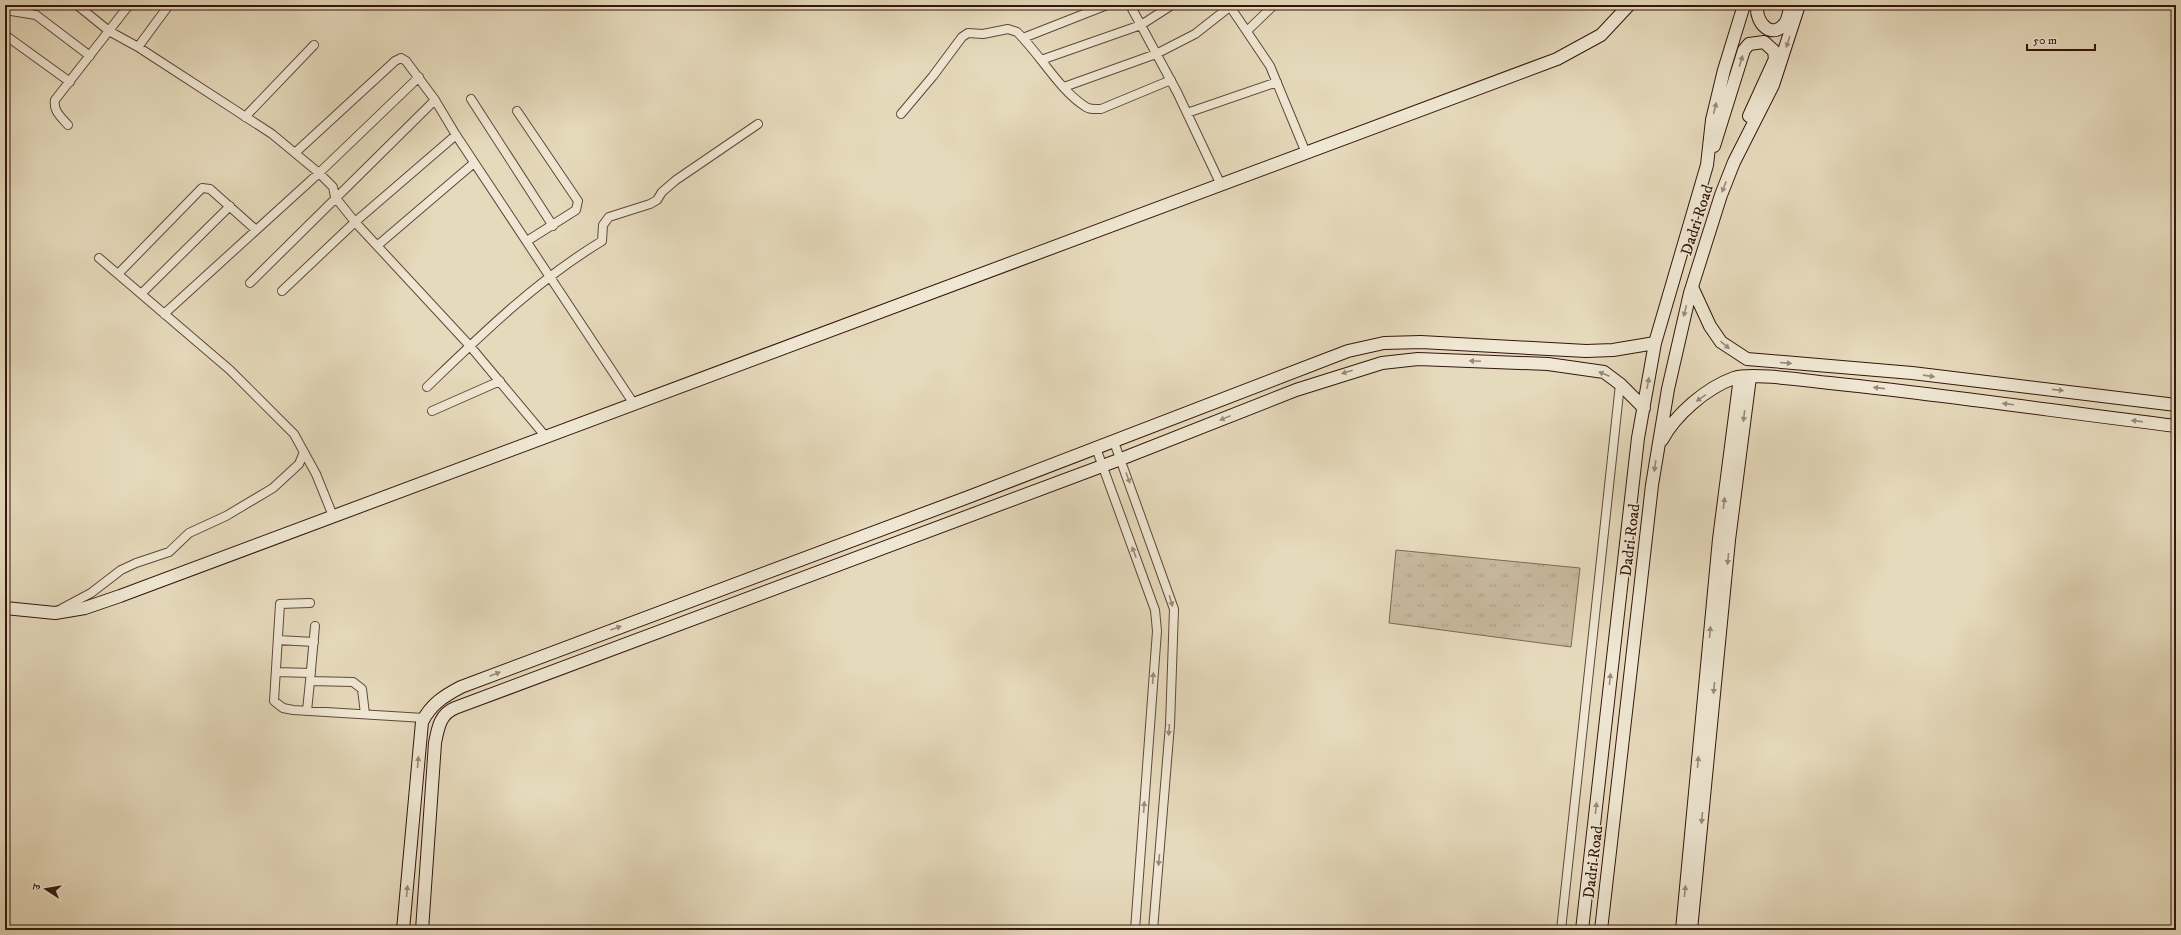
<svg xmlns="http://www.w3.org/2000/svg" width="2181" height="935" viewBox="0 0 2181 935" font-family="'IM FELL DW Pica','Noto Serif Devanagari',serif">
<defs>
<pattern id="grass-tufts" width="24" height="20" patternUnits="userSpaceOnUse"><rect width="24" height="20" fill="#c8b99e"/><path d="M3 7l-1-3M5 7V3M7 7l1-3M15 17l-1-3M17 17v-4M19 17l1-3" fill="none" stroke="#ac9e87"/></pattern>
</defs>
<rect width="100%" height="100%" fill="#e6dabc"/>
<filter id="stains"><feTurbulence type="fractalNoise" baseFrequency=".005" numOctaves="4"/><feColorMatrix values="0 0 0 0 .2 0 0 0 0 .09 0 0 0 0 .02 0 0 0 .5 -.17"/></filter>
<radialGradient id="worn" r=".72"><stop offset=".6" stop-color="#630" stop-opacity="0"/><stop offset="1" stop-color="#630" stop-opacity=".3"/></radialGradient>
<path fill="url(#grass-tufts)" stroke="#7e6855" d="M1396,550l184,18 -9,79 -182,-24z"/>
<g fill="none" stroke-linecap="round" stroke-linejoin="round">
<g stroke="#604738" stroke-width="10">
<path id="street" d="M77,5l32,26 29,16 134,87 47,39 14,14 2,10 20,25 115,124 76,91
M1130,5l47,87 44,93
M5,10l31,5 54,41
M1247,31l27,-26
M5,35l65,47
M1023,38l84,-33
M138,47l31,-42
M1041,60l100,-35 31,-20
M1064,87l92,-33 39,-20 37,-29 1,6 37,55 36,87
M471,99l82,127
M517,111l61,90 -2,9 -49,31
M1187,113l90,-31
M901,114l32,-38 29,-39 6,-4 15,1 25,-5 9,3c23,22 42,58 69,75 5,3 10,2 15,2l70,-29
M245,117l69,-72
M68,125c-7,-8 -15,-14 -13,-25l74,-95
M296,152l99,-91 6,-3 5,3 29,39 21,35 178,269
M378,245l96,-82
M99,258l131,112 64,64 22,40 17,42
M118,274l84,-86 8,1 46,41
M250,283l185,-183
M282,291l73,-69 101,-87
M141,294l89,-88
M164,314l155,-141 100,-96
M427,387c55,-53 109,-106 175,-146l1,-16 6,-8 41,-13 7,-4 5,-8 14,-12 82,-56
M432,411l68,-30
M1114,442l60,167 -4,116 -17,205
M1096,448l59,162 2,21 -22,299
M310,603l-30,1 -6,97 9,7 10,2 131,8
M61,609l30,-16 30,-23 15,-7 33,-11 20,-19 37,-17 47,-28 26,-24 5,-12
M315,626l-5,55 43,1 9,7 3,25
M278,640l36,2
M276,672l35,1
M307,711l3,-30
M1561,930l59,-546"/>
</g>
<g stroke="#33160c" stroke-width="14">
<path id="secondary" d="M1757,5c-2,19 16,36 29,17 2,-4 3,-11 5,-16
M1714,146l30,-96 5,-6 15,-2 10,9 1,8 -26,57
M1692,287l18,39 11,16 26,17 165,14 264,32
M1662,440c13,-25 44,-52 72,-62 17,-6 75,3 96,5 116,12 231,29 346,43
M5,608l50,5 30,-5 35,-12 1437,-537 44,-24 28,-30
M403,930l19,-208c9,-18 22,-26 39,-35l510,-191 377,-145 36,-8 37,-1 165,9 27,-1 42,-7
M422,930l13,-187c3,-15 5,-29 20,-35l666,-249 175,-69 86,-27 36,-4 130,5 56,8 16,12 24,24
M1582,930l56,-492 17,-95 52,-178 5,-45 12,-50 20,-65
M1601,930l51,-445 16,-96 22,-96 31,-98 13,-33 39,-77 26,-80
M1682,930l37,-391 21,-162
M1691,930l38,-390 21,-163"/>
</g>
<use href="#street" stroke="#efe7d3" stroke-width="8"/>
<use href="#secondary" stroke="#efe7d3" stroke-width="12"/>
</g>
<defs><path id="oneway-solid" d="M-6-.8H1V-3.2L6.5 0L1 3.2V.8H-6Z"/></defs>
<g fill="#9a8979">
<use href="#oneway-solid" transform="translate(1788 42) rotate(108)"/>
<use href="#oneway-solid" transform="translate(1741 61) rotate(-73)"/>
<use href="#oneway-solid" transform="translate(1715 108) rotate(-76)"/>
<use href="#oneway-solid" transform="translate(1724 187) rotate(111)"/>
<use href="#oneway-solid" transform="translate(1685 311) rotate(104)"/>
<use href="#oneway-solid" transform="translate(1725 345) rotate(40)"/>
<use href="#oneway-solid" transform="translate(1475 361) rotate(-178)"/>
<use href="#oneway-solid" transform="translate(1786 363) rotate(5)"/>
<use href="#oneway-solid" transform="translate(1347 372) rotate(163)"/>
<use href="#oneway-solid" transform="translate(1604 374) rotate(-157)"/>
<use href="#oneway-solid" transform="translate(1929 376) rotate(8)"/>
<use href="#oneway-solid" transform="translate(1648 383) rotate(-80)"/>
<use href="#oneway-solid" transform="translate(1879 388) rotate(-174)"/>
<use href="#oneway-solid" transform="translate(2058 390) rotate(6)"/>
<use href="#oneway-solid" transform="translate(1701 398) rotate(145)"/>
<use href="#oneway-solid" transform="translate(2008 404) rotate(-173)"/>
<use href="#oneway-solid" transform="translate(1744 416) rotate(97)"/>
<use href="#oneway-solid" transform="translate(1225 418) rotate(158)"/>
<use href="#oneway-solid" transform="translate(2137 421) rotate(-173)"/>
<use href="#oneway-solid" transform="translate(1655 466) rotate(98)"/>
<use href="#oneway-solid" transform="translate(1128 478) rotate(70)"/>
<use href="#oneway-solid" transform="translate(1724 503) rotate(-83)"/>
<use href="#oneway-solid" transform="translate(1134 552) rotate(-110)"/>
<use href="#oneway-solid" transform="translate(1728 559) rotate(96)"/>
<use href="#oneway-solid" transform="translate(1171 601) rotate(74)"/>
<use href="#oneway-solid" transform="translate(616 628) rotate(-20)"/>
<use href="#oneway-solid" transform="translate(1710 632) rotate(-85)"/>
<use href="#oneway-solid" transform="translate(495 674) rotate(-21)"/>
<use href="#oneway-solid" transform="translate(1153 678) rotate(-86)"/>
<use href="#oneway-solid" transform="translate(1610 679) rotate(-84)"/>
<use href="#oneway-solid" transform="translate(1714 688) rotate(96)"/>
<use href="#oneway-solid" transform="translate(1169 730) rotate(94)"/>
<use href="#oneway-solid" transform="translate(418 762) rotate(-85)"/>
<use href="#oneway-solid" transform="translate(1698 762) rotate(-85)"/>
<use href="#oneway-solid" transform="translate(1144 807) rotate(-86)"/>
<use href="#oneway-solid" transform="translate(1596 808) rotate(-84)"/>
<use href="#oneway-solid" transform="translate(1702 818) rotate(95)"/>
<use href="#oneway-solid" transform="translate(1159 860) rotate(95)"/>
<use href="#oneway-solid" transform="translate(407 891) rotate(-85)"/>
<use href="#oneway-solid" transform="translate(1685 891) rotate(-84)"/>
</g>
<g text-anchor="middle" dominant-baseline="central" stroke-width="3" stroke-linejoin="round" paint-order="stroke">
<g font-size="16" fill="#33160c" stroke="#efe7d3">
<text transform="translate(1697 220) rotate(-72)">Dadri Road</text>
<text transform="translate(1630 540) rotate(-83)">Dadri Road</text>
<text transform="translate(1593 862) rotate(-83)">Dadri Road</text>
</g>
</g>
<rect width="2181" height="935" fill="none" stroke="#e6dabc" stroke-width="20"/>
<rect x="6" y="6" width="2169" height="923" fill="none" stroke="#33160c" stroke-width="2"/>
<rect x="10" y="10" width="2161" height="915" fill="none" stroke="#33160c"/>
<g transform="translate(46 889) rotate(282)" stroke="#efe7d3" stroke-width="3" paint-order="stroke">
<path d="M0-3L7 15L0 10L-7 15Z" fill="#33160c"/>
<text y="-6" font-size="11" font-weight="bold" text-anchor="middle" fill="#33160c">उ</text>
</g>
<path d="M2027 44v6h68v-6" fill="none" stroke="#33160c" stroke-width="2"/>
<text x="2033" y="44" font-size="12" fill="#33160c" stroke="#efe7d3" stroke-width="3" paint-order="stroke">50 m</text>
<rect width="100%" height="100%" filter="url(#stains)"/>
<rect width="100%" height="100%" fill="url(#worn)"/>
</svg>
